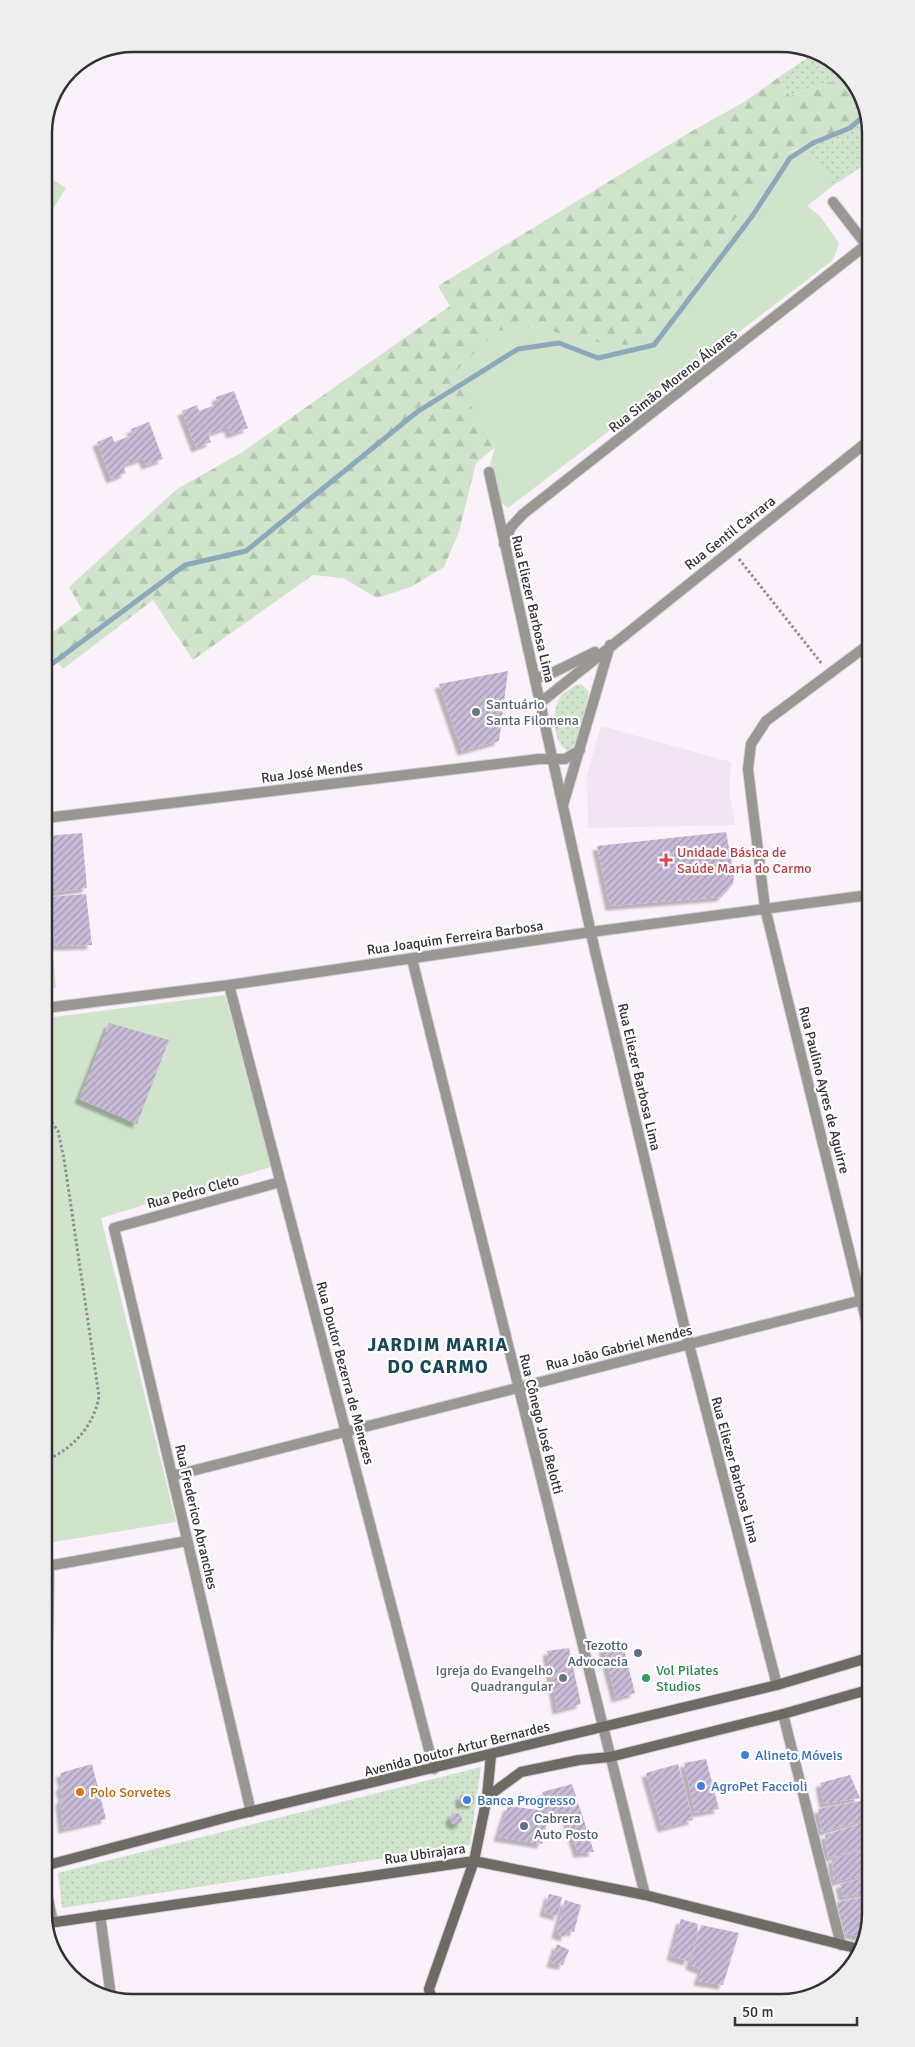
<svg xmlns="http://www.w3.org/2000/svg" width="915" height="2047" viewBox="0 0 915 2047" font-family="Signika,sans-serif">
<defs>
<pattern id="forest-firs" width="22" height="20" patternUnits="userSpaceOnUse" patternTransform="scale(1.25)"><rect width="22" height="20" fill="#cfe4cb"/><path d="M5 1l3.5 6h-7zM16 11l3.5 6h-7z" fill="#b2c4af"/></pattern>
<pattern id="park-dots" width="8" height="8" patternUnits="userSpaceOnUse" patternTransform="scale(1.25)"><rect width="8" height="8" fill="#cfe4cb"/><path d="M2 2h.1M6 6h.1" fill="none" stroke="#b2c4af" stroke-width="1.8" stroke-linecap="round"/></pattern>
<pattern id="building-hatch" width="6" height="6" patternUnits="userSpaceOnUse" patternTransform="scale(1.25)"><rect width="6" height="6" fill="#c9bcd8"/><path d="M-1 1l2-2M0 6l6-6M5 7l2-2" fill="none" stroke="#a499b0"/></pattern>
<filter id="shadow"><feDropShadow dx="-4.5" dy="4.5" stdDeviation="1" flood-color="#0004"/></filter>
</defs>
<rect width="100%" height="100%" fill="#faf1fb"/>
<path fill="#f1e4f3" d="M601,726l130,36 -2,29 6,34 -147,3 -1,-53z"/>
<path fill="#cfe4cb" d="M805,149l29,36 -27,21 13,10 19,27 -6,17 -325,248 -7,-6 -11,-38 5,-17 -43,-73 45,-43 39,-4 52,14 83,-31 110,-156z
M44,174l22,14 -22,35z
M46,869l10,119 -10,1z
M225,995l46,172 -170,51 75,304 -128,21 -2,-525z"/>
<path fill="url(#forest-firs)" d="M779,77l11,19 36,-14 25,1 15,21v10c-23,20 -55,33 -85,40l-110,156 -44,35 -39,-4 -52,-14 -39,4 -44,43 42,73 -19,16 -17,69 -15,35 -33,20 -34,11 -34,-20 -30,-3 -120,85 -40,-60 -90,69 -18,-21v-10l37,-28 -13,-23 108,-98 64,-36 209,-147 -12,-20 247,-151 59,-33z"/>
<path fill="url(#park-dots)" d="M813,54l23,8 15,21 -25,-1 -36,14 -11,-19z
M866,114l1,49 -33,22 -29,-36 45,-21z
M576,685h6l7,7 -13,52 -8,7c-16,-9 -17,-39 -8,-54 4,-5 11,-8 16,-12z
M481,1767l-11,78 -408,63 -4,-35z"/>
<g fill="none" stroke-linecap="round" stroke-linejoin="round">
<path stroke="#8ba9ba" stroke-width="5" d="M45,669l140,-104 61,-14 171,-139 101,-63 41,-6 39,15 56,-13 99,-130 37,-57 23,-15 37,-15 16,-14"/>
</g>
<path fill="url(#building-hatch)" filter="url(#shadow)" d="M234,391l14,37 -17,6 -3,-7 -20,7 3,8 -15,6 -14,-37 15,-6 2,6 19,-7 -2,-7z
M149,422l14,37 -17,6 -3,-7 -20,7 3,8 -15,6 -14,-37 15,-6 2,6 19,-7 -2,-6z
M45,488l4,11 -4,2z
M508,671l-9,70 -37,10 -23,-67z
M726,832l8,42 -1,10 -12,13 -111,9 -13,-60z
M82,833l5,55 -36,5 -5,-57z
M86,894l6,51 -37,1 -6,-49z
M46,1023l4,27h-4z
M109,1023l60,17 -32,84 -58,-25z
M622,1642l13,51 -19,5 -13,-51z
M569,1648l12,56 -24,6 -10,-59z
M706,1759l13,50 -24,4 -11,-50z
M92,1764l14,55 -43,10 -3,-28 3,-4 -3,-9 3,-4 -3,-11z
M678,1764l15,56 -31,8 -16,-55z
M850,1775l10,23 -36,6 -4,-21z
M572,1784l22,68 -16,1 -14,-43 -15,5 -7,29 -44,-7 10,-31 39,5 -5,-19z
M460,1795h14v9h-14z
M870,1799l1,19 -50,14 -3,-23z
M450 1819a6 6 0 1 1 12 0a6 6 0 1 1-12 0Z
M871,1820v26l-43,12 -3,-23z
M871,1847v27l-37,8 -2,-23z
M871,1876v16l-28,5 -3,-13z
M549,1894l13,3 -4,19 -14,-4z
M864,1897l-1,40 -21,-4 -5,-31z
M868,1899l3,1v14l-3,11z
M565,1900l16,5 -7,27 -7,-2 -2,7 -9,-3z
M681,1919l17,5 -2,17 5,-16 38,8 -16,52 -25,-4 4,-11 -12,-5 6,-24 -8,20 -17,-5z
M557,1944l12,6 -6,15 -12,-2z"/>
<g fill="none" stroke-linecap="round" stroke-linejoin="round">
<g stroke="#d6ced7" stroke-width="12">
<path id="street" d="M833,202l34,44
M489,472l106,479 90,378 92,356
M504,544l7,-17 12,-13 343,-269
M868,645l-102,76 -15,23 -3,25 17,139 105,428
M534,676l10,1 51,-25
M540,703l327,-261
M563,805l47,-160
M46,818l493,-59h26l15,-9
M412,959l233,936
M229,985l205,784
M46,1008l183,-23 362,-53 278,-37
M172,1476l698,-178
M48,1566l139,-25
M48,1638l1,-73
M783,1714l58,231
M251,1812l-137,-584 166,-46
M48,1899l5,23
M100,1915l11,82"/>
</g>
<g stroke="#d6ced7" stroke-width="12">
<path id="secondary" d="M487,1797l34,-25 58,-12 31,-3 173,-43 88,-25
M48,1865l184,-49 545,-131 94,-28
M49,1923l425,-62 171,34 214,54
M432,2001l-3,-12 45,-128 13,-64 4,-42"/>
</g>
<path stroke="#918b92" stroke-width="3" stroke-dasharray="2.5 2.5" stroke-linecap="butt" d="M739,559l83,105
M46,1114l12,17 6,28 35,237c-5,29 -24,51 -52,64"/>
<use href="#street" stroke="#989792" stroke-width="10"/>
<use href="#secondary" stroke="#6d6b64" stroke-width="10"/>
</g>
<g fill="#6b7280" stroke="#fff" stroke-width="2">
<circle cx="476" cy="712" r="5"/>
<circle cx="563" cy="1678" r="5"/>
</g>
<path fill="#e0444e" stroke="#fff" stroke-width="2" d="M663.5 852.5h5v5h5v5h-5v5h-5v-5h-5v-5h5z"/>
<g fill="#5c6f8a" stroke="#fff" stroke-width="2">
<circle cx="638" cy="1653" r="5"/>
<circle cx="524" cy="1826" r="5"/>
</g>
<circle fill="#2e9e5b" stroke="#fff" stroke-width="2" cx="646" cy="1678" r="5"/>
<g fill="#3f7fe0" stroke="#fff" stroke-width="2">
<circle cx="745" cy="1755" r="5"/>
<circle cx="701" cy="1786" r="5"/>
<circle cx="467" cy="1800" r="5"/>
</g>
<circle fill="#e8710a" stroke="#fff" stroke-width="2" cx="80" cy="1792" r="5"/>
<g text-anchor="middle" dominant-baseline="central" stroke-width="4.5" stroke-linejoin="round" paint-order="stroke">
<g font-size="14" fill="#333034" stroke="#fff">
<text transform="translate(673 381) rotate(-38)">Rua Simão Moreno Álvares</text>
<text transform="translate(730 533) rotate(-38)">Rua Gentil Carrara</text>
<text transform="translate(533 609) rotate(77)">Rua Eliezer Barbosa Lima</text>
<text transform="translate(312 772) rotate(-7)">Rua José Mendes</text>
<text transform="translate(455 938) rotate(-8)">Rua Joaquim Ferreira Barbosa</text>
<text transform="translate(639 1077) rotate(77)">Rua Eliezer Barbosa Lima</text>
<text transform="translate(824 1090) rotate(76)">Rua Paulino Ayres de Aguirre</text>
<text transform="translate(193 1192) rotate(-15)">Rua Pedro Cleto</text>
<text transform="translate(619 1348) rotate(-14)">Rua João Gabriel Mendes</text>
<text transform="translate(345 1373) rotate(75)">Rua Doutor Bezerra de Menezes</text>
<text transform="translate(541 1424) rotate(76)">Rua Cônego José Belotti</text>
<text transform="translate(735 1470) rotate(75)">Rua Eliezer Barbosa Lima</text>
<text transform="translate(196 1517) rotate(77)">Rua Frederico Abranches</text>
<text transform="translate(457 1749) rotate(-14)">Avenida Doutor Artur Bernardes</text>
<text transform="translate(425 1854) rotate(-8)">Rua Ubirajara</text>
</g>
<g font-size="14" fill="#5b616d" stroke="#fff" text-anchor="start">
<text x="486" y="704">Santuário<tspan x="486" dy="16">Santa Filomena</tspan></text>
<text x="553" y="1670" text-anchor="end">Igreja do Evangelho<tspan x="553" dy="16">Quadrangular</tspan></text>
</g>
<g font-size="14" fill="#be3a42" stroke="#fff" text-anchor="start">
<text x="677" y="852">Unidade Básica de<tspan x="677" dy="16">Saúde Maria do Carmo</tspan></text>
</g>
<g font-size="14" fill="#4e5e75" stroke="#fff" text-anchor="end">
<text x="628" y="1645">Tezotto<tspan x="628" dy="16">Advocacia</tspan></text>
<text x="534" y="1818" text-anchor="start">Cabrera<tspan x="534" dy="16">Auto Posto</tspan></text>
</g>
<g font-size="14" fill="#27864d" stroke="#fff" text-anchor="start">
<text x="656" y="1670">Vol Pilates<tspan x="656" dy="16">Studios</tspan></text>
</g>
<g font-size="14" fill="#366cbe" stroke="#fff" text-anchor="start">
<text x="755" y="1755">Alineto Móveis</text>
<text x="711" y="1786">AgroPet Faccioli</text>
<text x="477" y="1800">Banca Progresso</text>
</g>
<g font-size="14" fill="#c56008" stroke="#fff" text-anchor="start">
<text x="90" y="1792">Polo Sorvetes</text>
</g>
<g font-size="19" font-weight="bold" letter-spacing="1" fill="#164859" stroke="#fff">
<text x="438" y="1345">JARDIM MARIA<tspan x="438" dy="22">DO CARMO</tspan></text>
</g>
</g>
<path d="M0 0H915V2047H0ZM133 52H781A81 81 0 0 1 862 133V1913A81 81 0 0 1 781 1994H133A81 81 0 0 1 52 1913V133A81 81 0 0 1 133 52Z" fill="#efeeef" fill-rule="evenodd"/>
<path fill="none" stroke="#333034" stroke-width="2.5" d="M133 52H781A81 81 0 0 1 862 133V1913A81 81 0 0 1 781 1994H133A81 81 0 0 1 52 1913V133A81 81 0 0 1 133 52Z"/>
<path d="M735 2017v8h122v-8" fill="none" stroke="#333034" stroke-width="2.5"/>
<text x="742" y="2017" font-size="15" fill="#333034" stroke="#ffffff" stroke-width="4" paint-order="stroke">50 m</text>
</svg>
